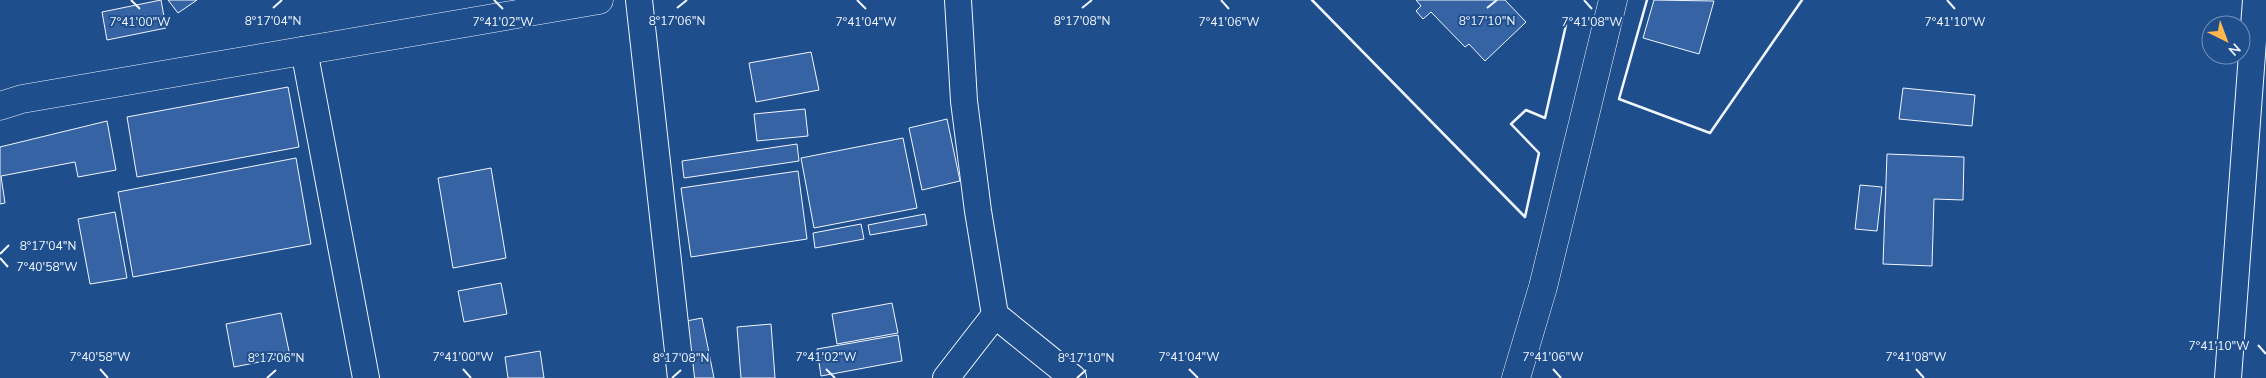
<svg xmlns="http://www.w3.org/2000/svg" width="2266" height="378" viewBox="0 0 2266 378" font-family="'Nunito Sans',sans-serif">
<rect width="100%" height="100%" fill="#1f4e8c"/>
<path fill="#3563a3" stroke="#f2f6ff" d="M161,0l5,28 -59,12 -5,-28z
M168,0h29l-19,13z
M1416,0h89l21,22 -41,39 -16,-17 -4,3 -34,-35 -8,7 -7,-8 5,-5z
M1654,0l60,1 -15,53 -56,-16z
M811,52l8,38 -63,12 -7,-39z
M288,87l11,60 -162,30 -10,-60z
M1903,88l72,7 -3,31 -73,-7z
M805,109l3,27 -51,5 -3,-27z
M947,119l13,62 -38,9 -13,-62z
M107,121l9,49 -38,7 -3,-15 -74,14 4,27 -5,1v-57z
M903,138l14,70 -103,20 -13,-70z
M797,144l2,17 -115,17 -2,-17z
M1887,154l77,3 -1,43 -29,-1 -2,67 -49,-2z
M296,158l15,86 -178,33 -15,-85z
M491,168l15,90 -53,10 -15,-90z
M798,171l9,68 -116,18 -10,-69z
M1860,185l22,2 -5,44 -22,-2z
M115,212l12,66 -37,6 -12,-65z
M925,214l2,11 -57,10 -2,-10z
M861,224l3,15 -49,9 -2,-15z
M501,283l6,31 -43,8 -6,-31z
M892,303l6,30 -61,11 -5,-30z
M281,313l9,43 -56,11 -8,-43z
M702,318l12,60h-27l-11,-55z
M771,324l4,54h-34l-4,-51z
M898,335l4,26 -81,15 -4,-27z
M540,351l4,27h-36l-3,-21z"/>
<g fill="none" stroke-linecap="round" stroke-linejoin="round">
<g stroke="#f2f6ff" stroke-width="28">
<path id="minor" d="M639,0l42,378
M304,50l62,328
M995,315l78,63
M946,378l49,-63 -17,-104 -14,-110 -6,-101
M2228,378l28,-378"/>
</g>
<g stroke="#f2f6ff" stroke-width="29">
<path id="tertiary" d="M0,106l22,-7 577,-99"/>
</g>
<g stroke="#f2f6ff" stroke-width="29">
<path id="secondary" d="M1516,378l27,-91 70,-287"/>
</g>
<use href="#minor" stroke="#1f4e8c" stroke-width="26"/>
<use href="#tertiary" stroke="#1f4e8c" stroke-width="28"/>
<use href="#secondary" stroke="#1f4e8c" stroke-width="28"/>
<path stroke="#f2f6ff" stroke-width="2.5" d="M1312,0l213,217 14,-64 -28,-29 15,-14 19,8 21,-93
M1647,0l-28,99 91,34 92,-133"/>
</g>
<path fill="none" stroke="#f2f6ff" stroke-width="2" d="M131,0l9,9M494,0l9,9M857,0l9,9M1221,0l8,9M1584,0l8,9M1947,0l8,9M273,8l9,-8M677,8l10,-8M1082,8l10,-8M1487,8l10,-8M0,254l9,-9M0,258l8,9M2258,345l8,9M100,369l8,9M463,369l8,9M826,369l9,9M1189,369l9,9M1553,369l8,9M1916,369l8,9M267,378l9,-8M672,378l9,-8M1077,378l9,-8"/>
<g font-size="12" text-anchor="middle" fill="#f2f6ff" stroke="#1f4e8c" stroke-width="4" stroke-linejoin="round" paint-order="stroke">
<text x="273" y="25">8°17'04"N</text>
<text x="677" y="25">8°17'06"N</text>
<text x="1082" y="25">8°17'08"N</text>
<text x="1487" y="25">8°17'10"N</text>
<text x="140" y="26">7°41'00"W</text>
<text x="503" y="26">7°41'02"W</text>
<text x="866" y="26">7°41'04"W</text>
<text x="1229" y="26">7°41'06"W</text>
<text x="1592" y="26">7°41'08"W</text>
<text x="1955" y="26">7°41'10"W</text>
<text x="48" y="250">8°17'04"N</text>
<text x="47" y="271">7°40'58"W</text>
<text x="2219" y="350">7°41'10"W</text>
<text x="100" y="361">7°40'58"W</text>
<text x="463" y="361">7°41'00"W</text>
<text x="826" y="361">7°41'02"W</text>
<text x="1189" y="361">7°41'04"W</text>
<text x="1553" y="361">7°41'06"W</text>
<text x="1916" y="361">7°41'08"W</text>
<text x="276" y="362">8°17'06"N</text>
<text x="681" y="362">8°17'08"N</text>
<text x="1086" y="362">8°17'10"N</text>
</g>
<g transform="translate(2226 40) rotate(138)"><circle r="24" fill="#1f4e8c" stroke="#7391ba"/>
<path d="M0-4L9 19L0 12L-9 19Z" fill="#ffb74d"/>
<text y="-8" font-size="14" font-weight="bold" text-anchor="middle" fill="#f2f6ff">N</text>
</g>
</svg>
